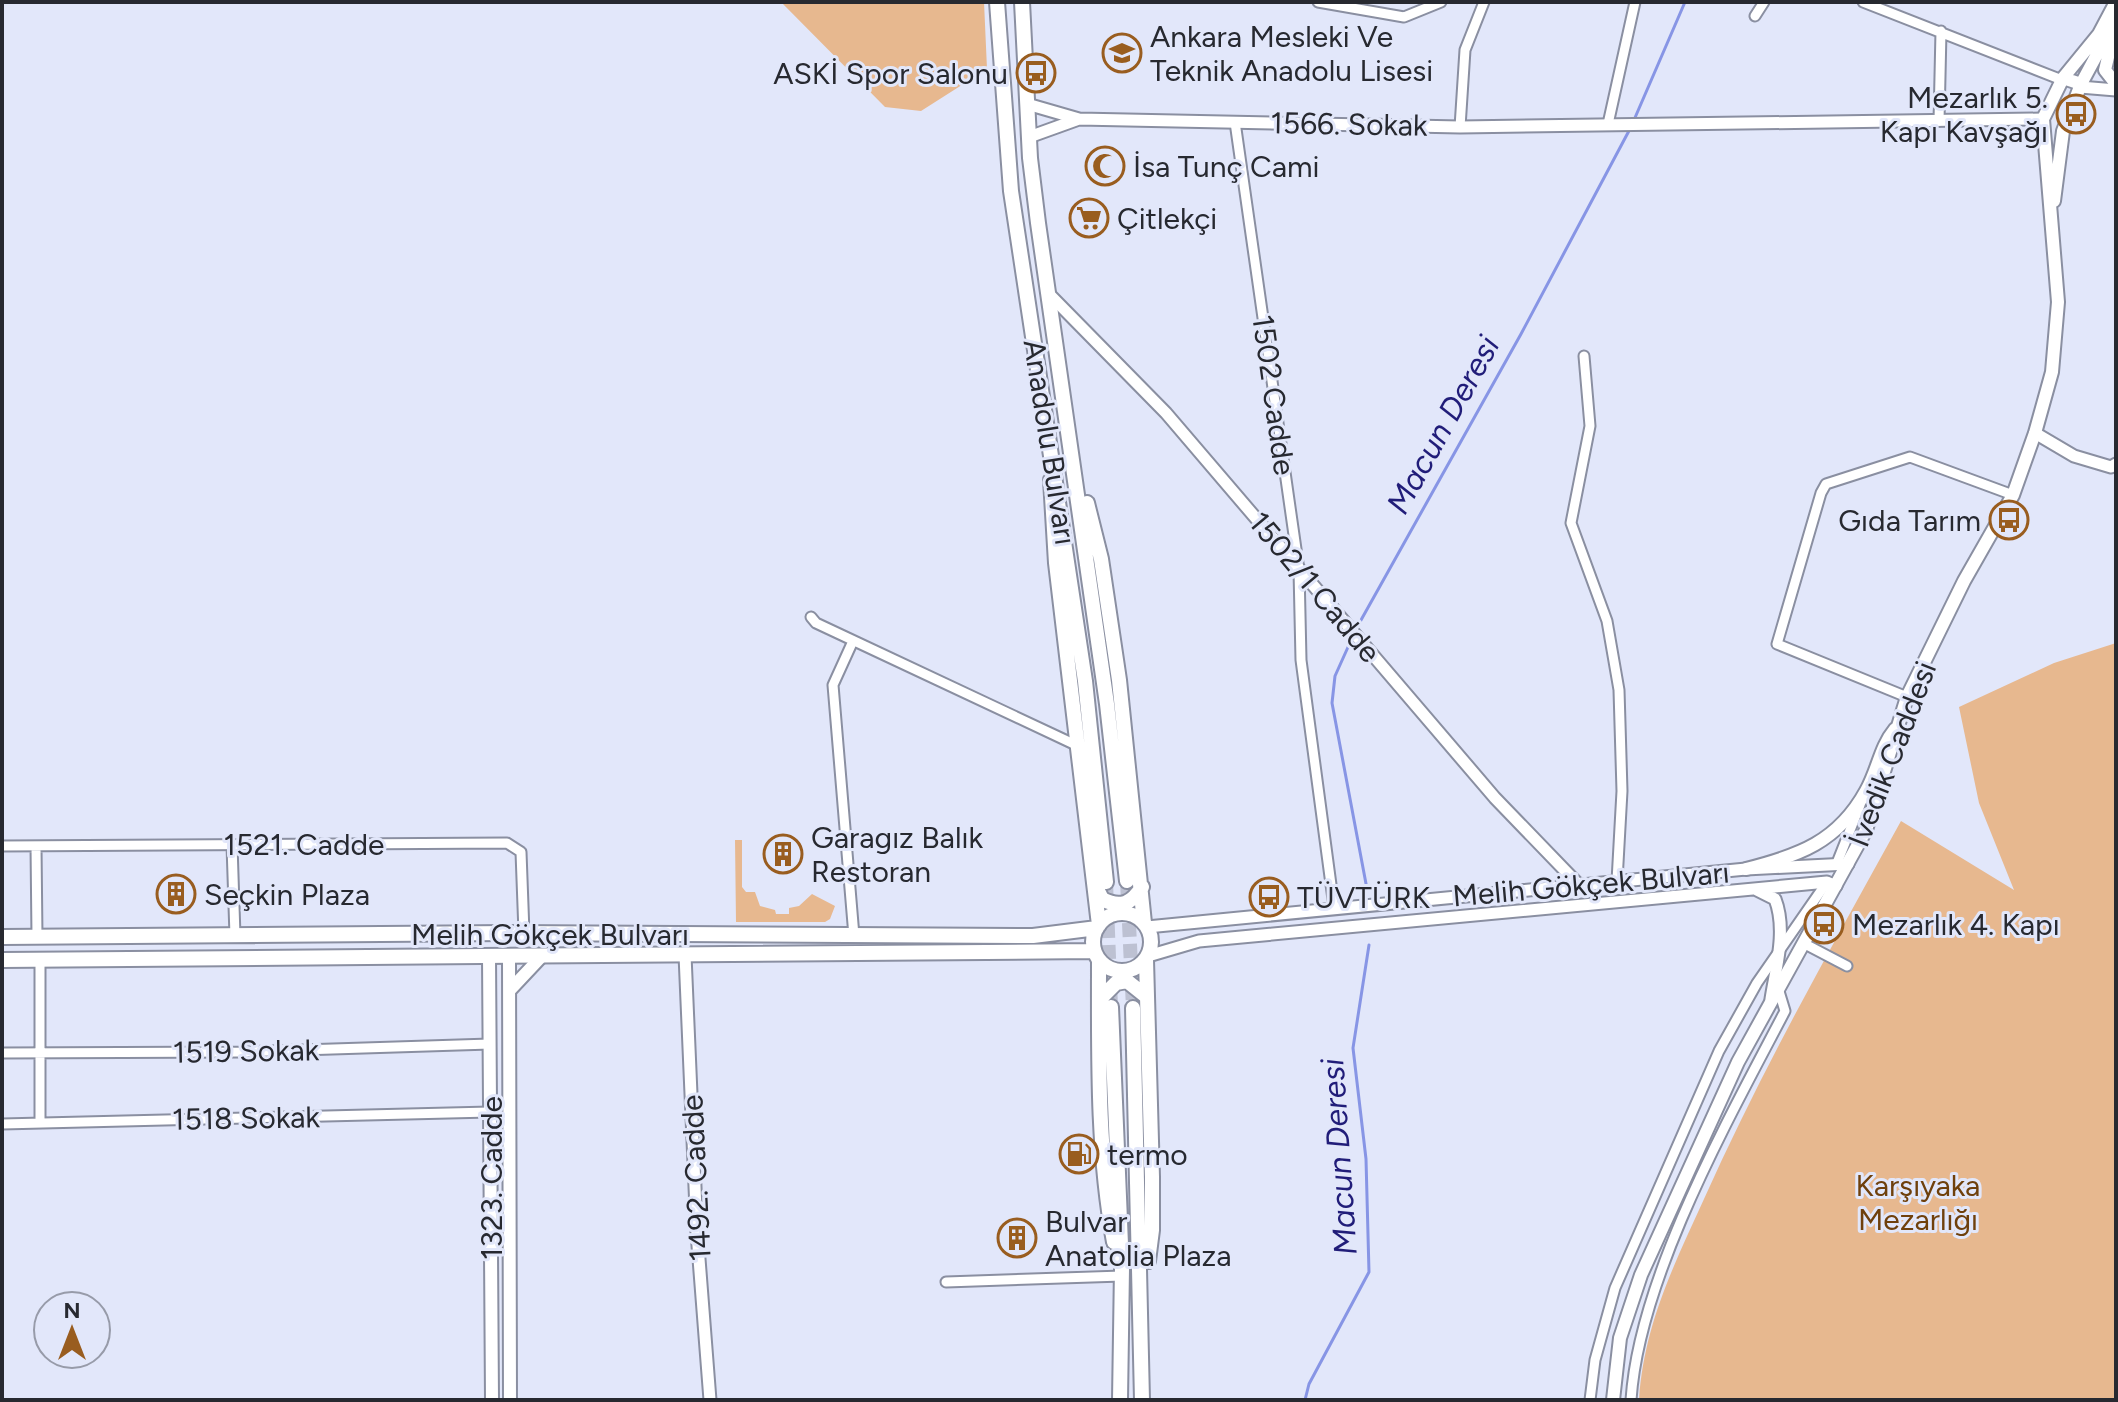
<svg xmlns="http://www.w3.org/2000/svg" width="2118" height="1402" viewBox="0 0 2118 1402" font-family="Figtree,sans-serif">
<rect width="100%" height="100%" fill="#e2e7fa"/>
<path fill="#e7b88f" d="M781,2h203l3,67 -66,42 -36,-4z
M2116,643v757h-477c5,-75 34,-133 65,-201 58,-130 128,-253 197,-378l113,69 -35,-87 -20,-96 95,-44z
M735,840h7v47l4,5h9l5,14 15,4 1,4h13v-6l10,-2 13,-12 23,12 -5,13 -5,3h-89z"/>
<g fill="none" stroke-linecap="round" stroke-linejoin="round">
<path stroke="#8795e5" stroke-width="3" d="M1634,120l51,-118
M1356,629l165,-295 110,-207
M1353,636l-18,40 -3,27 35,186
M1305,1400l4,-16 60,-112 -3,-113 -13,-111 16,-103"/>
<path stroke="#bdc1d2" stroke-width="14" stroke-dasharray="14 7" stroke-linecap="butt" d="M1127,881l6,127
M1106,882l5,125"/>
<g stroke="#8a8fa1" stroke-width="13">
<path id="minor" d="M1318,2l86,15 37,-15
M1863,2l199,78
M1755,16l9,-14
M1939,121l2,-90
M1235,122l64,448 2,90 33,247
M1608,124l27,-122
M1460,127l5,-77 19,-48
M1584,356l6,70 -19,97 36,98 12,69 3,101 -5,90
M811,617l5,6 262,123
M853,641l-20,44 21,251
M1907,697l-130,-53 44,-151 5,-9 84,-27 103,38
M232,845l3,91
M2,846l505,-3 14,9 3,81
M36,846l1,91
M1837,863l23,-58
M1803,943l44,23
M2,1053l239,-1 249,-8
M40,1123v-163
M2,1124l488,-12
M946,1282l176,-6
M1590,1400l5,-40 20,-72 104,-237 38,-68 70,-101
M1631,1400c8,-122 97,-280 154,-389l-7,-23"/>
</g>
<g stroke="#8a8fa1" stroke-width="15">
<path id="tertiary" d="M2080,87l36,3
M1027,104l52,15 381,8 583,-8
M1029,137l50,-18
M1048,293l118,120 329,385 84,87
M2035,433l39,23 37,11 5,-3
M1757,890l18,9c12,31 1,68 -4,100
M1147,927l599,-58 102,-5
M685,955l12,278 13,167
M1148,956l51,-15 628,-59 9,4"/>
</g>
<g stroke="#8a8fa1" stroke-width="16">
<path id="secondary" d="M2113,36l-8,34 11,14
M2063,78l36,-44 17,-32
M2054,201l9,-70 18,-47 35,-65
M1746,869c52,-13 92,-27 120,-78 12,-21 14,-44 29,-62
M489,956l3,444
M509,956l1,444
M510,990l31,-33
M1613,1400l7,-62 21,-63 97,-213 128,-232 41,-133 57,-116 49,-86 22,-62 17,-61 6,-70 -15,-183 20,-41 18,6"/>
</g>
<g stroke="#8a8fa1" stroke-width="18">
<path id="primary" d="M997,2l14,189 74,490 21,201
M1022,2l8,156 8,65 69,481 20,177
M1051,480l5,83 43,362
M1087,503l14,56 18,121 25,243
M1096,887l6,12c19,10 30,4 40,-12
M1093 942a29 29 0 1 1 58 0a29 29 0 1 1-58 0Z
M2,937l507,-4 524,3 64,-8
M2,960l1092,-9
M1099,960c0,94 -2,190 15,282
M1146,960l6,217v53l-4,31
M1099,1000l17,-17 11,-2 20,16
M1111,1007l11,261 -2,132
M1133,1008l9,392"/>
</g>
<use href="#minor" stroke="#fff" stroke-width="9"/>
<use href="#tertiary" stroke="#fff" stroke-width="11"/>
<use href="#secondary" stroke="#fff" stroke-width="12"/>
<use href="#primary" stroke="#fff" stroke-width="14"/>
</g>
<defs>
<g id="school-ring" transform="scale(2)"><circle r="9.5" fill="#e2e7fa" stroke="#995d1f" stroke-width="1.5"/><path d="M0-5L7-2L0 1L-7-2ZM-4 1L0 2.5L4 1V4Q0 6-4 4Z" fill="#995d1f"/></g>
<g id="bus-ring" transform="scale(2)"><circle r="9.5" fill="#e2e7fa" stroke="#995d1f" stroke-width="1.5"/><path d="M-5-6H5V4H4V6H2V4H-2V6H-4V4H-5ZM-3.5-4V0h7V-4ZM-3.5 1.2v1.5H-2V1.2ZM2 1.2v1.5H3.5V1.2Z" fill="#995d1f"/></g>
<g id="mosque-ring" transform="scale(2)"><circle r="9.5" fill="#e2e7fa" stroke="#995d1f" stroke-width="1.5"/><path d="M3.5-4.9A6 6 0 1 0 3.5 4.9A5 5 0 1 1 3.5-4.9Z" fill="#995d1f"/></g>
<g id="supermarket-ring" transform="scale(2)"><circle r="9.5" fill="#e2e7fa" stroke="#995d1f" stroke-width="1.5"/><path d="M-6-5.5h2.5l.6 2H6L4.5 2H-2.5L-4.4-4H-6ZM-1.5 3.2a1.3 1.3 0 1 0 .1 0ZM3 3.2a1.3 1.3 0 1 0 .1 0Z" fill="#995d1f"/></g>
<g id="building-ring" transform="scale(2)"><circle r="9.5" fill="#e2e7fa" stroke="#995d1f" stroke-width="1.5"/><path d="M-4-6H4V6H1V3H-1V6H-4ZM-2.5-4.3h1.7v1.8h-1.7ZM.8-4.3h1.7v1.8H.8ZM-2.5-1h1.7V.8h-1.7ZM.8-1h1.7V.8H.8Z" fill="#995d1f"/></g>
<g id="fuel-ring" transform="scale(2)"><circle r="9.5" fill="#e2e7fa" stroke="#995d1f" stroke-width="1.5"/><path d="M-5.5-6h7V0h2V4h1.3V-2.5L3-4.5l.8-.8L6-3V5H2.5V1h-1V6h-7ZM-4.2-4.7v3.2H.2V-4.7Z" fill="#995d1f"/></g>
</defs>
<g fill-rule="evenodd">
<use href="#school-ring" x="1122" y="53"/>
<use href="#bus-ring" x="1036" y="73"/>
<use href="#bus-ring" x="2076" y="114"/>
<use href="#mosque-ring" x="1105" y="166"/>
<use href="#supermarket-ring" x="1089" y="218"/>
<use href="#bus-ring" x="2009" y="520"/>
<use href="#building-ring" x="783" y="854"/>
<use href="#building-ring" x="176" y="894"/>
<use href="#bus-ring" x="1269" y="897"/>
<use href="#bus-ring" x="1824" y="924"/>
<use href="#fuel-ring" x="1079" y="1154"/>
<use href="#building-ring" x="1017" y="1238"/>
</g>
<g text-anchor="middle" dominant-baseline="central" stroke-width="6" stroke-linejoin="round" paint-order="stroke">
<g font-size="30" fill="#272930" stroke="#e2e7fa" text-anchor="start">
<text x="1150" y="36">Ankara Mesleki Ve<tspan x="1150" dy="34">Teknik Anadolu Lisesi</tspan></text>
<text x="1008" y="73" text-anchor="end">ASKİ Spor Salonu</text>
<text x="2048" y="97" text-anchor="end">Mezarlık 5.<tspan x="2048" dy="34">Kapı Kavşağı</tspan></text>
<text x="1133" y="166">İsa Tunç Cami</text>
<text x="1117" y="218">Çitlekçi</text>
<text x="1981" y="520" text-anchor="end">Gıda Tarım</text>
<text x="811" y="837">Garagız Balık<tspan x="811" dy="34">Restoran</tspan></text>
<text x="204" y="894">Seçkin Plaza</text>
<text x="1297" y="897">TÜVTÜRK</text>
<text x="1852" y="924">Mezarlık 4. Kapı</text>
<text x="1107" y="1154">termo</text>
<text x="1045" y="1221">Bulvar<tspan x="1045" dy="34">Anatolia Plaza</tspan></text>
</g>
<g font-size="30" fill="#272930" stroke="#e2e7fa">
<text transform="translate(1349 124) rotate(1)">1566. Sokak</text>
<text transform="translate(1274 395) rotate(82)">1502 Cadde</text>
<text transform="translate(1050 442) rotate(81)">Anadolu Bulvarı</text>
<text transform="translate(1315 587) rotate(50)">1502/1 Cadde</text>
<text transform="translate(1892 754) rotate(-69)">İvedik Caddesi</text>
<text x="304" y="844">1521. Cadde</text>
<text transform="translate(1591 884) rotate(-5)">Melih Gökçek Bulvarı</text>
<text x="550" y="934">Melih Gökçek Bulvarı</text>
<text transform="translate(246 1051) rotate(-1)">1519 Sokak</text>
<text transform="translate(246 1118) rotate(-1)">1518 Sokak</text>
<text transform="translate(491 1178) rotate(-90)">1323. Cadde</text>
<text transform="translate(696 1178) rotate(-93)">1492. Cadde</text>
</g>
<g font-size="30" fill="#6f400c" stroke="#e2e7fa">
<text x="1918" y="1185">Karşıyaka<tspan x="1918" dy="34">Mezarlığı</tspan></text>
</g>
<g font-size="32" font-style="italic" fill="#211d79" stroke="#e2e7fa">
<text transform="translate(1443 425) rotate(-61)">Macun Deresi</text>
<text transform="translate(1339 1157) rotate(-94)">Macun Deresi</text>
</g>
</g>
<rect width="2118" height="1402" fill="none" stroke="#272930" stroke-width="8"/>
<g transform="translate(72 1330)"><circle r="38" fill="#e2e7fa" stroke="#979ba9" stroke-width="2"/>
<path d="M0-6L14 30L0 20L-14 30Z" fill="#995d1f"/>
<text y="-12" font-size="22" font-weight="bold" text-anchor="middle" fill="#272930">N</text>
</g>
</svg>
